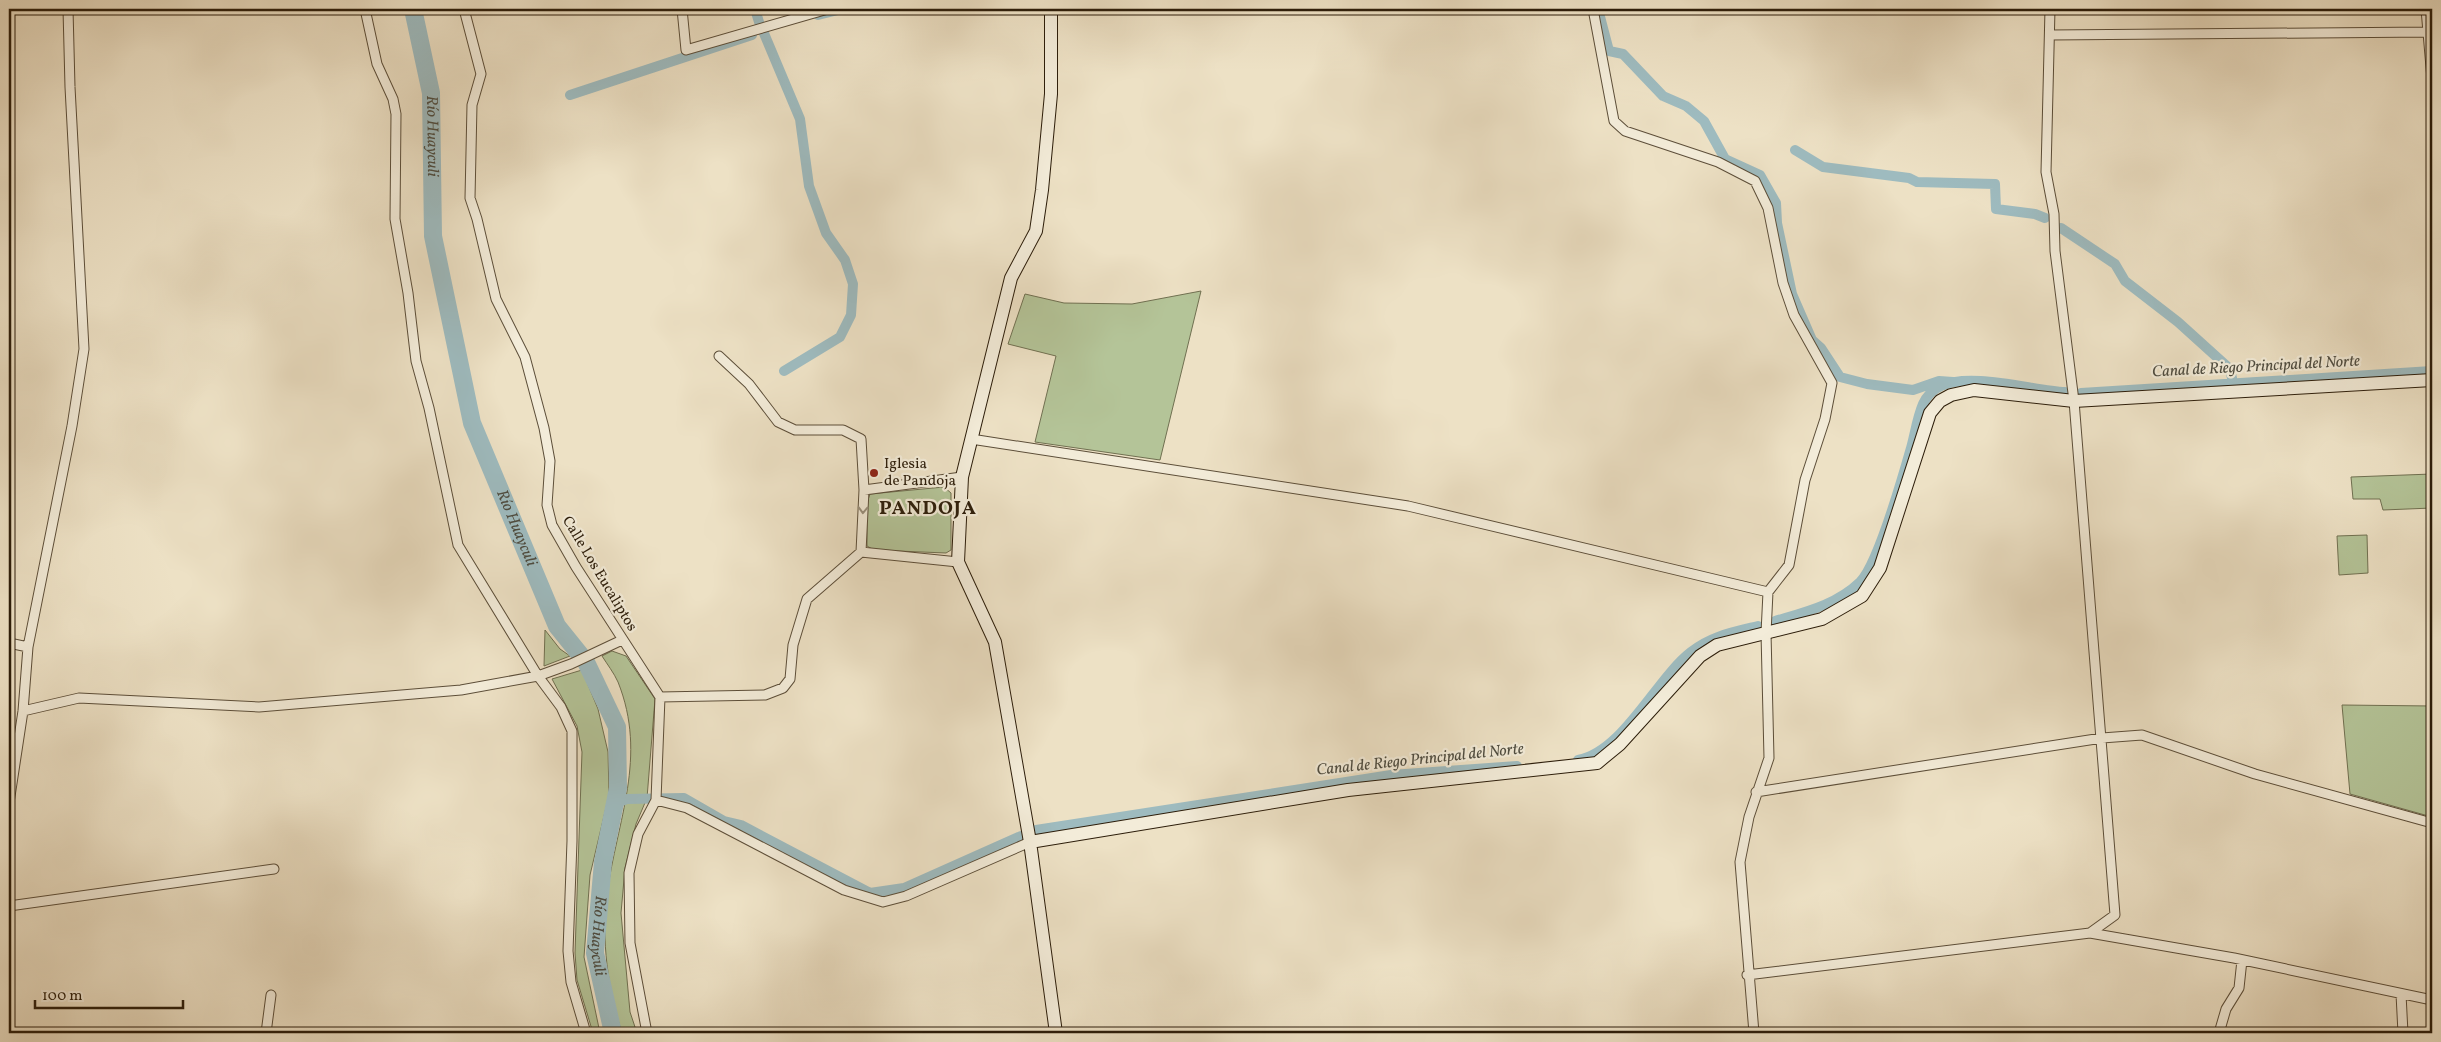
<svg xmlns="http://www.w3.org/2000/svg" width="2441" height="1042" viewBox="0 0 2441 1042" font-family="Vollkorn,serif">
<rect width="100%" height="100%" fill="#ede1c5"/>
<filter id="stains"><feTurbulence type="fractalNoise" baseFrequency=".004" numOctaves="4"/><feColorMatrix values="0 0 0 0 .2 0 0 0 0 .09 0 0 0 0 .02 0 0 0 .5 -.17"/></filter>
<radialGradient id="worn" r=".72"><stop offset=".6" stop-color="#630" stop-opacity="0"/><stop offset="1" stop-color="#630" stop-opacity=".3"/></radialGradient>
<path fill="#b4c498" stroke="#707051" d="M1201,291l-41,169 -125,-18 21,-86 -48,-12 17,-50 39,9 68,1z
M2432,474v34l-49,2 -3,-11h-27l-2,-22z
M944,487l7,6v57l-5,3 -72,-3 -7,-4v-43l3,-9z
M2367,535l1,38 -29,2 -2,-39z
M545,630l15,19 10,7 -26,10z
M612,651l14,5 29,43 -8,99 -11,26 -11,44 -4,45 9,99 7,21h-15c-14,-43 -21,-93 -15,-139 10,-74 41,-137 11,-212 -4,-9 -11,-18 -16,-26z
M582,670l16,39 10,43 1,43 -19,80 -6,82 16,76h-7l-16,-53 -2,-27 7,-201 -5,-26 -25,-47z
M2342,705l90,1v111l-82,-23z"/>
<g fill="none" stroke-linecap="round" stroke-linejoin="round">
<path stroke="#9ebbbf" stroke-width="10" d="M755,9l4,13
M1598,9l11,42 14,3 40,42 23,10 18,15 21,38 35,16 16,28 1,20 15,71 20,46 9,8 19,29 27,7 46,6 26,-9 14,1
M818,15l24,-6
M763,31l37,88 9,67 17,47 19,27 8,24 -2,31 -11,22 -56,34
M570,95l182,-60
M1795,150l28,17 86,11 8,4 78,2 1,25 39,5 10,4
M2061,228l54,36 10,17 53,41 52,47 3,14
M2081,393l351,-22
M1775,621c30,-9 61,-16 85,-39 18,-18 43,-106 51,-134 4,-14 6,-30 12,-44 3,-7 10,-15 18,-18 29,-14 90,4 124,6
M1578,760c45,-8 78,-81 113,-108 20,-16 42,-20 67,-26
M615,804l12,-5 57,-1 40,23 17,4 129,68 34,-5 117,-52
M1036,830l355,-55 126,-9"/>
<path stroke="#9ebbbf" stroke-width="18" id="s1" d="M413,9l18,84 2,143 39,187 85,203 29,36 31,65 1,61 -15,74 -8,91 18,80"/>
<g stroke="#5c4e39" stroke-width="11">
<path id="street" d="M365,9l12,55 16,35 3,15 -1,105 13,74 8,68 13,47 29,137 80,131 23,31 11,24v110l-4,110 3,31 15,51
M464,9l17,65 -9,31 -2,93 7,21 19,80 29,58 19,71 6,33 -3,44 5,20 24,42 84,130 -4,103 -18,34 -9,39 1,70 17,90
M682,9l4,41 142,-41
M1593,9l21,112 11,10 93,31 37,19 13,27 15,75 11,32 38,68 -7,36 -20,61 -16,85 -21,27 -2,41 3,125 -20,59 -9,45 14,171
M2050,9l-4,163 8,42 1,37 19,150 41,514 -25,18
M2426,9l6,70
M2050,35l378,-3
M719,356l30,28 29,38 17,8h48l18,9 3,51
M971,439l437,67 360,86
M958,562l-97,-10 3,-62 98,-13
M9,643l19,4
M660,697l105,-2 18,-7 7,-9 3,-34 14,-46 54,-47
M23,711l56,-13 180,9 202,-17 77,-14 33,-12 51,-24
M1756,792l346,-54 40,-3 113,39 177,49
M656,800l31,8 157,82 39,12 23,-6 124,-54
M9,803l14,-92 5,-64 44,-221 12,-77 -14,-262 -2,-78
M9,906l265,-37
M1747,975l343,-42 144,25 198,42
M2401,994l2,39
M266,1033l5,-38
M2219,1033l7,-24 13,-21 3,-28"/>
</g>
<g stroke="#2c1d0a" stroke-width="14">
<path id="secondary" d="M1051,9v85l-9,96 -6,41 -25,47 -49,199 -4,85 37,80 35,200 26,191
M1030,842l318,-52 249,-27 23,-19 80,-88 17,-11 105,-26 40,-23 18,-28 50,-155 10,-12 11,-6 23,-5 100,11 358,-21"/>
</g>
<use href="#street" stroke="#f3ecd9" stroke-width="9"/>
<use href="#secondary" stroke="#f3ecd9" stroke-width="12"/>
</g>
<defs><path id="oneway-chevron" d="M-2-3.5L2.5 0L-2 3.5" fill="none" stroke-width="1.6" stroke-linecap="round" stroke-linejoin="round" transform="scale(1.25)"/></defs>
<use stroke="#998f7c" href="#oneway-chevron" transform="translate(863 510) rotate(92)"/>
<circle fill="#8f2418" stroke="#f3ecd9" stroke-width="2" cx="874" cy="473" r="5"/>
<g text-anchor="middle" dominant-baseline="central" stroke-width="4.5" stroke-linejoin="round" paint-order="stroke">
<g font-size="15" fill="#2c1d0a" stroke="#f3ecd9" text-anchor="start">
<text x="884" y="464">Iglesia<tspan x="884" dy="17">de Pandoja</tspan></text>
</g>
<g font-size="15" fill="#2c1d0a" stroke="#f3ecd9">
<text transform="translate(599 574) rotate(59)">Calle Los Eucaliptos</text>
</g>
<g font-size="16" font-style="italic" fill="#4e4c40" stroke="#f3ecd9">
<text stroke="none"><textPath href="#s1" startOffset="129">Río Huayculi</textPath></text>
<text transform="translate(2256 367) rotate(-3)">Canal de Riego Principal del Norte</text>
<text stroke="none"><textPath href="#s1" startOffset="534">Río Huayculi</textPath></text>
<text transform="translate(1420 760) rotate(-6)">Canal de Riego Principal del Norte</text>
<text stroke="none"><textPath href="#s1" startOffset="969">Río Huayculi</textPath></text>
</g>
<g font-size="20" font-weight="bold" letter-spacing="1" fill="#2c1d0a" stroke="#f3ecd9">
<text x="928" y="509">PANDOJA</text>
</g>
</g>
<rect width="2441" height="1042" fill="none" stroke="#ede1c5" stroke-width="30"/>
<rect x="10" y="10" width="2421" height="1022" fill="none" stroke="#2c1d0a" stroke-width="2.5"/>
<rect x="15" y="15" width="2411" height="1012" fill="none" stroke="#2c1d0a"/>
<path d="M35 1000v8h148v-8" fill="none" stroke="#2c1d0a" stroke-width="2.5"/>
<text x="42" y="1000" font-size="15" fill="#2c1d0a" stroke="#f3ecd9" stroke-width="4" paint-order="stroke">100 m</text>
<rect width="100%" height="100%" filter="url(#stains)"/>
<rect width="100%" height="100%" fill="url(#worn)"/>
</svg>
